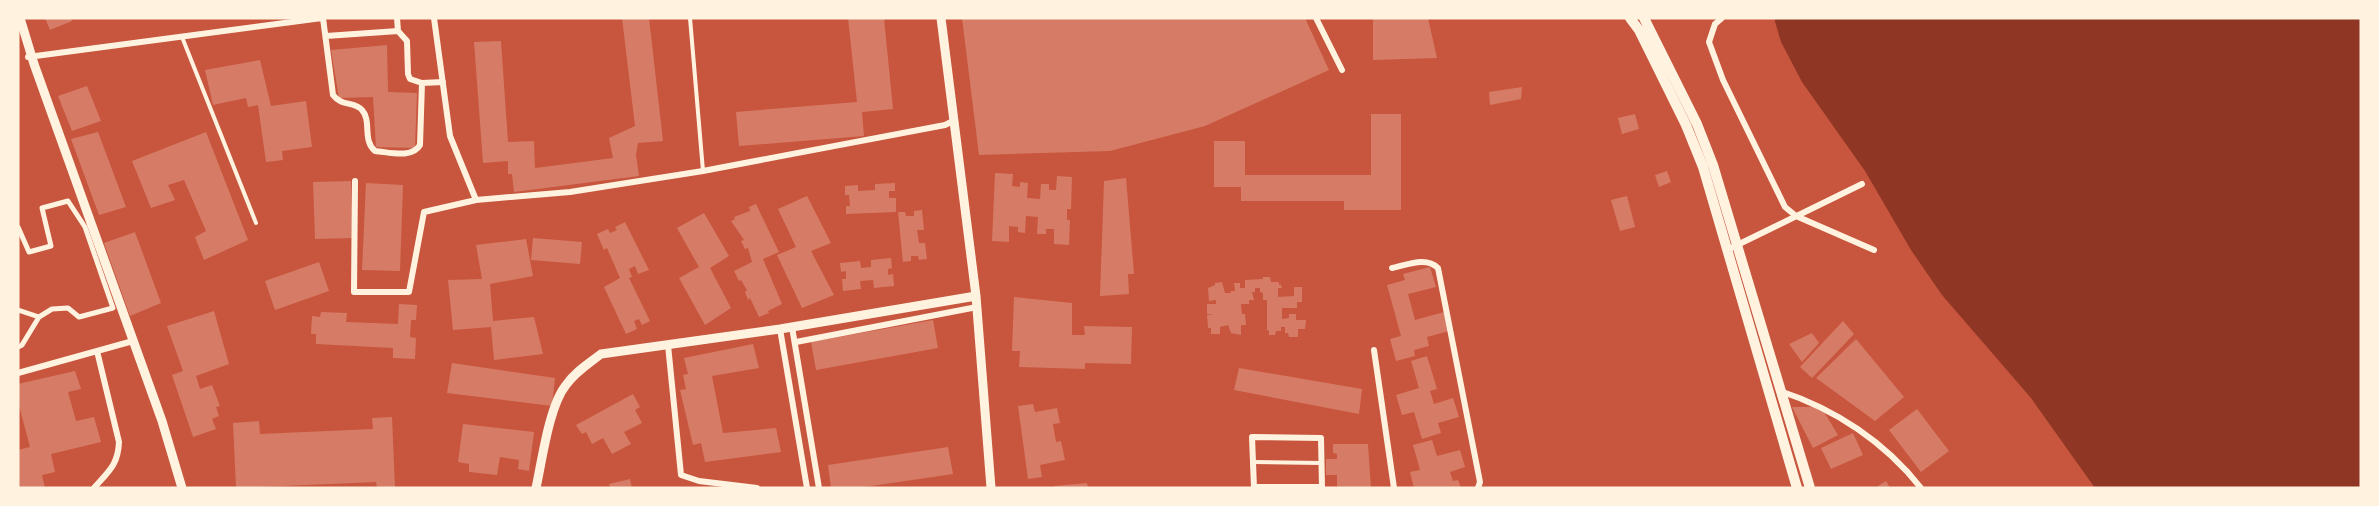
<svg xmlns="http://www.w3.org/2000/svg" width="2379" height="506" viewBox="0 0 2379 506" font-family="'Titillium Web',sans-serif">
<rect width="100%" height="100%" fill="#c8553d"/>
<path fill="#8f3625" d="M1774,18h587v470h-266l-64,-90 -89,-103 -31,-45 -46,-79 -63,-89 -21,-40z"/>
<path fill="#d67c66" d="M45,18h26l1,3 -22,9z
M622,18h27l14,123 -25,2 -2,12 3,21 -125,16 -2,-18h-4v-13l-25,2 -9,-121 27,-1 7,101 26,-1 1,27 78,-10 -4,-20 26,-12z
M848,18h36l9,91 -31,3 2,24 -125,10 -3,-34 121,-10z
M962,18h343l24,52 -124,56 -95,25 -131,4z
M1373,18h55l9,40 -64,2z
M387,45l1,47 29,1 -2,55 -39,-1 -3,-50 -34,1 -8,-48z
M260,60l11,46 35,-5 6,46 -30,4 1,9 -17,2 -8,-57 -10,2 -2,-9 -33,7 -8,-35z
M87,86l14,35 -29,10 -14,-35z
M1522,87l-1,12 -31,6 -1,-13z
M1371,114h30v96h-57v-9h-103v-14h-27v-46h31v34h126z
M1635,114l4,15 -17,5 -4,-16z
M98,132l28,75 -27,8 -28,-76z
M206,132l42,108 -44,20 -9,-23 11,-6 -22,-51 -16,5 7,15 -24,8 -19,-47z
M1667,171l4,11 -12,5 -4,-12z
M995,173l18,1 -1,12 8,1v-5l8,1 -1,15 13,1 1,-15h8v6h7l1,-14 15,1 -1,32h-4v11h3l-1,25 -15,-1v-15h-8v5h-9l1,-17 -12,-1 -1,17 -7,-1v-5l-9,-1v16l-17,-1z
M1126,178l8,96h-6l1,20 -29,2 4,-115z
M351,181l2,57 -38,1 -2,-57z
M366,183l37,2 -3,86 -38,-1z
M895,183v8h-6v7h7v14l-50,2v-8h4l-1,-11h-4v-9l13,-1v6l17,-1v-6z
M807,196l24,47 -20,8 23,44 -32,13 -25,-53 19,-8 -18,-38z
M1627,196l8,31 -15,4 -9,-31z
M756,204l23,48 -16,7 19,45 -14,7 1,2 -10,4 -9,-19 -2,2 -3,-8 2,-2 -6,-10 -2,1 -5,-10 18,-9 -4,-14 -3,1 -4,-8 3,-1 -13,-19 4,-2 -1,-2 16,-6 -1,-4z
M922,210l2,20h-7l2,13h6l2,16 -8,1 -1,-4h-7v5l-8,1 -5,-50h7l1,4h8v-5z
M704,213l25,43 -19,12 21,40 -26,17 -26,-47 20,-11 -22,-39z
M625,222l24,48 -11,4 -3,-8 -6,3 3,8 -3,1 21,43 -8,4 -3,-6 -5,2 3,8 -11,5 -22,-47 16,-9 -13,-30 -3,2 -7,-16 11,-5 2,4 7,-3 -2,-3z
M135,232l26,71 -31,13 -26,-73z
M533,238l49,4 -2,22 -49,-4z
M526,239l7,37 -43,8 3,37 41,-4 9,37 -49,6 -3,-33 -38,3 -5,-50 34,-1 -6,-34z
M891,258l1,10 -4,1v6l5,-1 1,12 -20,2 -1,-8 -13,1 1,8 -18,2 -1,-12h4v-8l-5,1 -1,-9 20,-2 1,7 10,-1v-7z
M319,262l10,29 -54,19 -10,-29z
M1430,267l6,20 -28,7 7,26 29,-8 5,19 -22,6 2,9 -15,4 1,6 -19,5 -6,-22 11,-3 -14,-51 18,-5 -2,-6z
M1263,277h7l1,5h8v3h2l1,3h-4v9l16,-1v-9h8v15h-5v6h-15v11l7,-1v-4h7v6h10l-1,9h-7v8h-9l-1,-4h-3v-6h-4v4h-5l-1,4h-6v-4l-2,-1v-30h-4v-7l-3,-1v-4h-5v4h-3l2,8h-5v4h-8l1,10h3l1,11h-5v10l-10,-2 -3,-8 -8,2v7h-9v-6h-3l-1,-13 7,-1h-7v-10h9v-4l-7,1 -1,-13 7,-3v-2l7,-1 3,11h6l-1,-2h5l-1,-8h6v5h5v-8l18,-1z
M1014,297l58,6v32h13l-1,-9 48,1 -1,37 -46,-1v6l-66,-2 1,-16h-8z
M399,304l18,1 -1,15h-5l-1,17 6,1 -1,21 -22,-1v-10l-77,-4v-10h-5l1,-18 8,1 1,-5 26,1 -1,9 52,2z
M214,311l15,53 -33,12 4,13 12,-4 8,21 -4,1 3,9 -7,3 4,10 -23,8 -21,-62 11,-4 -16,-45z
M933,320l5,28 -122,22 -5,-28z
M1843,321l11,13 -42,44 -12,-11z
M1812,333l7,10 -17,19 -13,-18z
M1856,339l48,58 -29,24 -59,-43z
M753,344l6,24 -47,8 11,57 53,-5 5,24 -76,10 -4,-19 -8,2 -13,-55 6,-1 -3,-14 5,-1 -4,-16z
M1427,356l10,33 -7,2 4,13 19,-6 6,19 -21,6 3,10 -19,6 -8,-27 -12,3 -6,-20 23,-7 -8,-27z
M452,363l103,15 -3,28 -105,-13z
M1239,368l123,21 -3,25 -125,-24z
M75,371l6,18 -13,3 8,29 18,-4 7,25 -50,12 4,18 -13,3 3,13h-27v-38l12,-3 -12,-45v-18z
M633,394l7,13 -5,3 7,13 -18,9 7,12 -19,10 -9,-16 -11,6 -6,-12 -4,2 -6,-9z
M1033,404l2,8 22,-4 3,15 -7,1 3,18 5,-1 4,19 -25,5 2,12 -14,2 -10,-73z
M1792,407h29l17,28 -25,13z
M1917,409l32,42 -28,21 -32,-42z
M392,417l3,71h-18l-1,-6 -140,6 -3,-65 26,-2 1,13 113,-5 -1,-11z
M463,424l71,8 -5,39 -11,-2 1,-9 -19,-3 -3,18 -28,-3v-8l-11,-2z
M1853,433l10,22 -32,14 -10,-21z
M1432,440l5,16 23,-6 5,17 -15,5 3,9 5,-1 3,8h-47l-4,-16 10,-2 -7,-25z
M1333,444h35l3,44h-34v-13h-11v-16h11v-5l-4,-1z
M948,447l5,27 -95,14h-27l-3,-23z
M630,479l2,9h-22l-1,-4z
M1886,481l4,7h-15z
M1087,483l1,5h-34v-2z"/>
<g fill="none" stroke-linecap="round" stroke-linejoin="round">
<path stroke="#fff3e0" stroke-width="4" d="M690,18l13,153
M182,37l74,186
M1254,462l67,1
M1255,486h67"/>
<path stroke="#fff3e0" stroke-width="5" d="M18,227l11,25 22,-6 -9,-38 26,-7 17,26 28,81 -34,9 -11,-9 -16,1 -13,8
M18,310l21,7 -17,28 -4,2"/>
<path stroke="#fff3e0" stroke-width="6" d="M323,18l10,77c9,12 22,6 29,15 10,11 0,30 13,41 14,1 37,8 45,-6l2,-62
M397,18l1,13
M434,18l16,118 26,64 94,-8 133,-21 242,-46 10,-5
M1316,18l26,52
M1722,18l-7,6 -6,18 14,38 62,127 11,9 78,34
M326,36l72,-5 9,10 1,33 2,5 12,4 21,-1
M28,57l294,-39
M355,181l-1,111h55l15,-80 52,-12
M1727,250l135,-66
M1392,268c15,-3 34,-12 46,0l42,214 -2,6
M792,327l27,161
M780,329l27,159
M796,342l181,-35
M668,345l13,130 18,6 58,7
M1374,350l20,138
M18,373l115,-32
M1780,391c55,18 105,51 141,97
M94,488c15,-17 24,-23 25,-46l-22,-91
M1254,488l-2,-51 69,1 1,50"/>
<path stroke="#fff3e0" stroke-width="9" d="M20,18l14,46 128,357 20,67
M941,18l35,278 15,192
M536,488c6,-27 13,-82 30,-103 9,-13 22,-21 35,-31l179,-25 196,-33"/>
<path stroke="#fff3e0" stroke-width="10" d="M1630,18l9,12 47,95 17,42 94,321
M1644,18l53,106 16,41 97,323"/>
</g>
<rect width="2379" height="506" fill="none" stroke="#fff3e0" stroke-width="39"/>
</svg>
